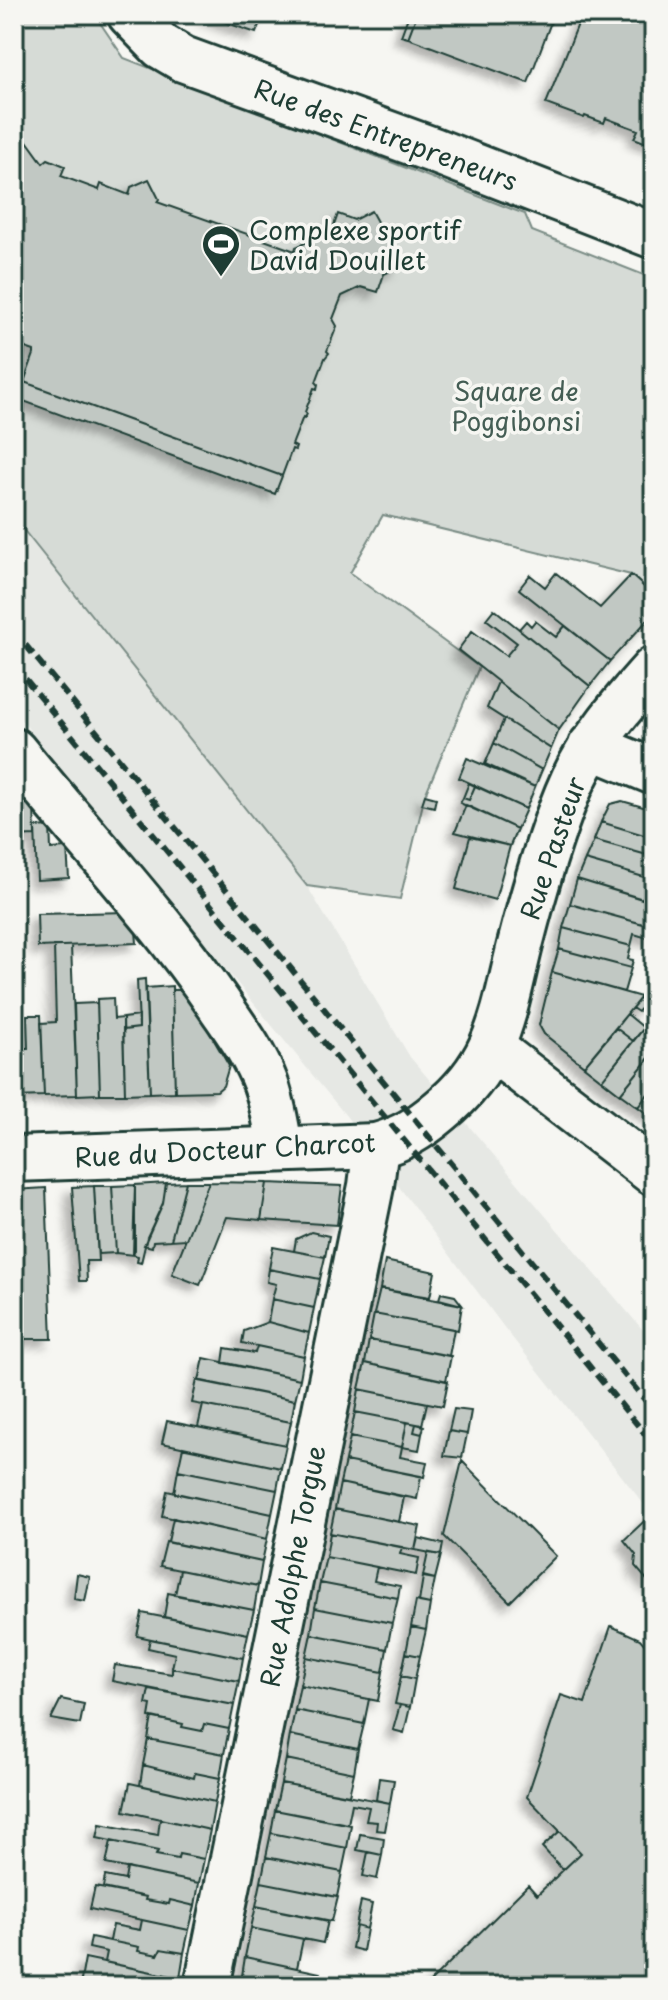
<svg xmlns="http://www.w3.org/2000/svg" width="668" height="2000" viewBox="0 0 668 2000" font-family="'Playpen Sans',sans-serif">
<defs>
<filter id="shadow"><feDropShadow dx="-7" dy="7" stdDeviation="4" flood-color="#0004"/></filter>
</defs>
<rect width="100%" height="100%" fill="#f6f6f2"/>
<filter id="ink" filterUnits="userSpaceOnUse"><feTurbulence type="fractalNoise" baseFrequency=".0125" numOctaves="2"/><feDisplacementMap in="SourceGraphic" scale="16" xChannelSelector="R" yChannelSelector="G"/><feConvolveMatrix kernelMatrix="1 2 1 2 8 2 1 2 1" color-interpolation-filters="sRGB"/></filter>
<g filter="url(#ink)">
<path fill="#e6e8e4" d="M14,518l293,368 103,171 244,286v174l-151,-191 -156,-209 -333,-406z"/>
<path fill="#d6dbd6" stroke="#7a8c85" stroke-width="2" d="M14,14h80l30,44 390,152 11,4 7,17 122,48v317l-23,-21 -248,-60 -33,58 129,94 -54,128 -25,104 -93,-13 -293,-368z"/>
<path fill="#c1c8c3" stroke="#1f3d34" stroke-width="2" filter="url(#shadow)" d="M201,14h62l-7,19z
M409,14h8l-9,24 -7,-2z
M417,14h137l-26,69 -120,-45z
M582,14h72v132l-20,-8 4,-8 -32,-12 -2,5 -19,-7 -1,2 -38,-14z
M14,123l29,40 5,-4 17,7 -4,10 38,14 2,-6 28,11 2,-8 18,-8 10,20 -2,3 138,49 1,-4 36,-16 6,-17 16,6 17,-9 10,18 17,6 -6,16 7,16 -15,7 -6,18 -17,-5 -19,9 -9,23 4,7 -10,25 2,2 -4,5 -9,24 2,2 -1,5 -3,-1 -9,24 2,2 -2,4 -2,-1 -11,28 4,2 -1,3 -3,-1 -10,27 -258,-94 10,-28v-3l-20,-7z
M24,382l258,94 -7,18 -257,-95z
M556,573l44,35 31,-33 23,21v17l-44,48 -91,-72 11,-14 15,12z
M494,609l96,77 -31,44 -101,-80 14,-19 34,25 11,-13 -31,-24z
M526,621l5,5 4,-5 21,16 9,-11 45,35 -20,25 -71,-57z
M498,682l61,48 -8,19 -64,-41z
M504,719l47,30 -9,21 -48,-27z
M494,743l48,27 -7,17 -50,-23z
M467,758l68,29 -9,22 -67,-31z
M469,783l6,3 -6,14 -6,-2z
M475,786l51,23 -9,20 -57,-26 3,-5 6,2z
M425,795l11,3 -2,9 -12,-3z
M622,801l32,9v28l-53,-16 9,-18z
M14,804h20l1,32 -21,1z
M466,805l51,24 -7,17 -55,-14z
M601,822l53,16v19l-60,-17z
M50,826l1,23 16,-1 2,30 -32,2 -2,-53z
M470,837l40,9 -15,54 -39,-11z
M594,840l60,17v23l-69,-20z
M585,860l69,20v7l-4,-1 -8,13 -65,-20z
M577,879l76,23 -6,23 -77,-21z
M570,904l84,23v13l-20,-6 -3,12 -68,-18z
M129,912l6,7 2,24 -99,4 -1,-33z
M563,928l68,18 -3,13 5,1 -2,8 -72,-19z
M54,946h17l6,149 -33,1 -3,-73 15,-1z
M559,949l72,19 -7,24 -72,-20z
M552,972l89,25 -57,69 -40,-32 -5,-9z
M145,979l5,114 -25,1 -2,-64 16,-2 -2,-48z
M172,986l3,106 -25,1 -4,-105z
M172,990h13l44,76 -6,20 -6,5 -42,1z
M641,997l8,2 -11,13 -6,-4z
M113,998l1,21 9,-1 2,76h-25l-3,-95z
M97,1003l3,91 -23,1 -3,-91z
M627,1014l17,14 -11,13 -17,-13z
M27,1015h14l3,81 -30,1v-49h14z
M139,1016v12l-16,2v-12z
M616,1028l17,13 -31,39 -18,-14z
M644,1028l10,8v16l-34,42 -18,-14z
M654,1052v34l-16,21 -18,-13z
M654,1086v33l-16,-12z
M186,1182h23l-23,57 -15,1z
M186,1182l-15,58 -18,1 -1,6 -8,-2 19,-42 3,-20z
M209,1182l58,1 -6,37 -34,-3 -27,68 -28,-11z
M166,1183l-3,20 -16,34 -6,26 -4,-1 1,-6 -5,-1 2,-70z
M267,1183l75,3 -5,39 -76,-5z
M135,1185v65l-2,5 -17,-2 -4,-67z
M94,1186h18l4,67 -18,1z
M94,1186l4,75h-12l1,20h-8l-7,-94z
M46,1188l6,151h-38v-35h3l-3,-114z
M311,1232l18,4 -4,21 -31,-6 2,-12z
M273,1247l52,10 -5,22 -51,-10z
M385,1261l50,11 -5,25 -50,-8z
M269,1269l51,10 -6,29 -42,-9 4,-15 -9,-2z
M380,1289l82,16 -4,25 -84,-16z
M441,1293l14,3 7,9 -23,-6z
M272,1299l42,9 -5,25 -41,-11z
M374,1314l80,15 -5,27 -80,-16z
M268,1322l41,11 -5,23 -62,-13 2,-12z
M369,1340l82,16 -5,25 -81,-18z
M257,1346l47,10 -4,23 -77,-16 2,-15 30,5z
M204,1358l96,21 -5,21 -96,-19z
M365,1363l83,18 -5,25 -84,-17z
M197,1380l98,20 -4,22 -99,-19z
M359,1389l68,14 -5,22 -67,-13z
M203,1405l88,17 -5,23 -88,-18z
M454,1409l17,2 -4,23 -18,-3z
M355,1412l52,10 -5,25 -52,-10z
M167,1421l119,24 -5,23 -119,-25z
M407,1422l9,2 -2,8 8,2 -3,16 -17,-3z
M416,1424l8,2 -2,8 -8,-2z
M449,1431l18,3 -5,24 -18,-2z
M350,1437l52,10 -2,10 27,5 -3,15 -79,-16z
M183,1447l98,21 -4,22 -99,-20z
M345,1461l76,15 -4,23 -77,-16z
M462,1461l94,95 -46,46 -66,-66z
M178,1470l99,20 -5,24 -98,-21z
M340,1483l64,14 -5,25 -64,-13z
M167,1491l105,23 -5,25 -105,-23z
M335,1509l85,17 -5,24 -85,-17z
M654,1512v75h-1l-18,-21 1,-11 -12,-15z
M173,1518l94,21 -5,23 -94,-20z
M330,1533l72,14 -2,7 19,4 -3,17 -90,-18z
M418,1538l25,6 -2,11 -26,-5z
M166,1542l96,20 -4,24 -98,-20z
M428,1553l13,2 -6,24 -12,-3z
M326,1557l51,10 -3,14 26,5 -2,12 -78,-15z
M180,1570l78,16 -4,24 -79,-15z
M77,1574l13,3 -5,24 -11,-2z
M423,1577l12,2 -5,25 -11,-2z
M320,1583l78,15 -6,25 -77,-15z
M168,1593l86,17 -6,24 -84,-17z
M416,1601l14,3 -4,26 -15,-3z
M315,1608l77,15 -5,26 -76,-15z
M142,1613l106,21 -5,24 -106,-22z
M611,1626l29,13 14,16v20l-6,5 6,2v304h-228l102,-101 9,10 44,-42 -54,-56 34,-102 24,8z
M411,1627l15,3 -6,26 -14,-3z
M311,1634l76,15 -4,23 -77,-15z
M150,1639l93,19 -4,23 -67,-13 3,-14 -27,-6z
M406,1653l14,3 -5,23 -14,-3z
M306,1657l77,15 -5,29 -78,-16z
M115,1665l57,9v-6l67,13 -5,24 -122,-24z
M401,1676l14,3 -5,28 -15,-3z
M300,1685l69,14 -5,25 -69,-14z
M149,1689l85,16 -5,24 -25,-5 -2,7 -20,-4 1,-3 -34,-7 2,-12 -5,-1z
M61,1699l23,5 -4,20 -29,-5z
M400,1705l10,2 -6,26 -11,-3z
M295,1710l69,14 -6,25 -68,-14z
M152,1717l31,7 -1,3 20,4 2,-7 25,5 -5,25 -76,-15z
M290,1735l68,14 -4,24 -68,-14z
M148,1739l76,15 -4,24 -25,-5 -1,5 -51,-13z
M286,1759l68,14 -5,22 -68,-12z
M143,1765l51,13 1,-5 25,5 -5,24 -75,-17z
M379,1778l15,2 -4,23 -14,-3z
M130,1783l85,19 -5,28 -86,-19z
M281,1783l109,20 -5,28 -9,-1 1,-8 -11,-1 3,-14 -17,-3 -4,20 -73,-14z
M275,1810l76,15 -4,23 -76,-15z
M160,1819l50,11 -6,29 -25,-5 -1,5 -22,-4 2,-4 -61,-13 3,-14 58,11z
M560,1831l21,22 -18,17 -21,-23z
M271,1833l76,15 -5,24 -76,-15z
M360,1834l24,4 -2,17 -25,-5z
M111,1841l47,10 -2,4 22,4 1,-5 25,5 -5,24 -93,-19z
M368,1852l14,3 -5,24 -14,-3z
M266,1857l76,15 -5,25 -76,-15z
M127,1868l72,15 -4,23 -25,-6 -1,4 -24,-4 1,-3 -43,-9 2,-12 20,4z
M261,1882l77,15 -6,24 -76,-15z
M95,1887l51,10 -1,3 24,4 1,-4 25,6 -6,24 -99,-21z
M361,1901l11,3 -5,25 -11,-3z
M256,1906l72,15 -5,22 -72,-15z
M142,1920l47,10 -5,23 -23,-4 -3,6 -20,-4 1,-4 -29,-6 3,-16 27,5z
M356,1926l11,3 -4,22 -11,-3z
M251,1928l52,11 -6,29 -52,-11z
M91,1937l48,10 -1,4 20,4 3,-6 23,4 -4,25 -75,-16 2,-10 -18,-4z
M245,1957l75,16 -3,13h-57l-19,-4z
M85,1958l95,20 -2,8h-98z"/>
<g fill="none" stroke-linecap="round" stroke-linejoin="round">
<g stroke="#1f3d34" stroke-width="50">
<path id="street" d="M130,14l31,32 22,13 250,91 221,86
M591,746l63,26
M14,751c68,84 143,163 204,252 17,25 36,50 47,79 8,21 11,43 15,65
M492,1048l162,125
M207,1986l164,-800 5,-40"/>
</g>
<g stroke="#1f3d34" stroke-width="50">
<path id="secondary" d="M14,1159l362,-13c26,-7 44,-18 64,-35 59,-48 63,-97 80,-166 13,-51 27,-102 47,-151 19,-48 53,-87 87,-125"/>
</g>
<use href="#street" stroke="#f6f6f2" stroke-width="44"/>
<use href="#secondary" stroke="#f6f6f2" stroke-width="44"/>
<path stroke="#1f3d34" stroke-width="6" stroke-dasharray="12 6" stroke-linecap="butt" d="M14,631l640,780
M14,665l640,780"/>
</g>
</g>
<defs>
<g id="stadium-pin" transform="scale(2)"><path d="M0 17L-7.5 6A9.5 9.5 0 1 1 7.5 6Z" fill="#1f3d34" stroke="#f6f6f2"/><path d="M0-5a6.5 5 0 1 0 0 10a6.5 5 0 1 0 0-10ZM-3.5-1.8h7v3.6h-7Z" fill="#fff"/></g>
</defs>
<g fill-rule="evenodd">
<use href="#stadium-pin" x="221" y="244"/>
</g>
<g text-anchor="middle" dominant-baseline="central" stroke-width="7" stroke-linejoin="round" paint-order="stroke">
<g font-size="26" fill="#1f3d34" stroke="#f6f6f2">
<text transform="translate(386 134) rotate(20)">Rue des Entrepreneurs</text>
<text transform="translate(552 848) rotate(-71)">Rue Pasteur</text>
<text transform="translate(225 1149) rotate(-3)">Rue du Docteur Charcot</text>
<text transform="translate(292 1566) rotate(-79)">Rue Adolphe Torgue</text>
</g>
<g font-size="26" fill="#1f3d34" stroke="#f6f6f2" text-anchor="start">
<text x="249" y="229">Complexe sportif<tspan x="249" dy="30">David Douillet</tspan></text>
</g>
<g font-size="26" fill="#445d54" stroke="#f6f6f2">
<text x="516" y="390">Square de<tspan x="516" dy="30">Poggibonsi</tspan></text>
</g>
</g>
<rect width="668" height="2000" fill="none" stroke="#f6f6f2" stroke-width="48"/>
<rect x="24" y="24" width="620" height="1952" fill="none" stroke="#1f3d34" stroke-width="3" filter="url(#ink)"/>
</svg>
